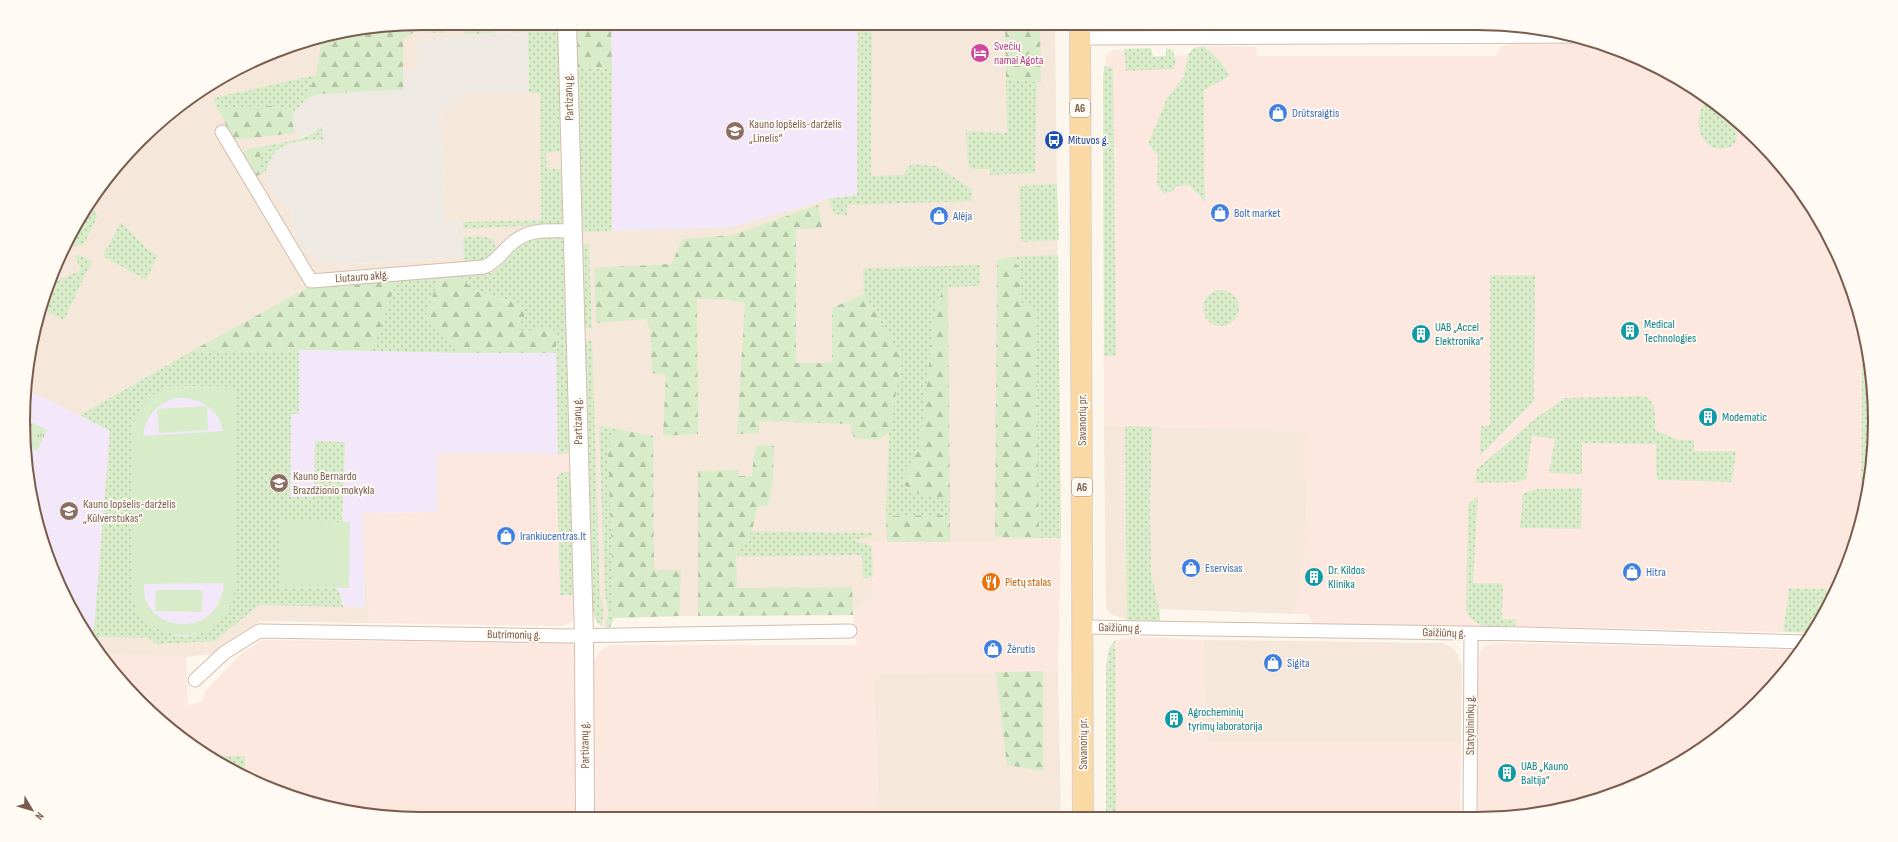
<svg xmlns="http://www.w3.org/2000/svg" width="1898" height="842" viewBox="0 0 1898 842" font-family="'Sofia Sans Condensed',sans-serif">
<defs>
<pattern id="grass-dots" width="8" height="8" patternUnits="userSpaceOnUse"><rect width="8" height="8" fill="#d8ecc9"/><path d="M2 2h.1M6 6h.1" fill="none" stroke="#b4c2a5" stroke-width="1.8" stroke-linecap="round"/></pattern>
<pattern id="forest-firs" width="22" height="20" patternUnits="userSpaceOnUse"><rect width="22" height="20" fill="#d8ecc9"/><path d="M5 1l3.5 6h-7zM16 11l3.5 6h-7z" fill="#b4c2a5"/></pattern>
<pattern id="park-tufts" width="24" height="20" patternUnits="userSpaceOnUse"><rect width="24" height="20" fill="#d8ecc9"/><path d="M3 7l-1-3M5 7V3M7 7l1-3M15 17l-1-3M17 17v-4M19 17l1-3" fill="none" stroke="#b4c2a5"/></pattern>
</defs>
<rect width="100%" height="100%" fill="#fdf6ec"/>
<path fill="#f5e8da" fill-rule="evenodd" d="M421,23h634l6,515 -69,4 -120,2 1,54 -20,17 -174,1 -65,2 -4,10 -9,-2 -6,-7 -2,-9 -5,-156h-30l-195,59 6,110 -109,-2 -48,33 -26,3 -85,-3 -25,-34 -32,-71 -18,-76 -3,-52 8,-77 22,-75 23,-47 46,-63 37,-37 63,-46 71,-32 51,-13zM528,32l1,61h-65l-11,15 -12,1 4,113h18l1,35 -128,8 -13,-3 -17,-11 -7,-7 -5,-11 -3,-26 -10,-5 10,-59 8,-5 -5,-24 3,-6 120,-39v-30h28l19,-5z
M1107,23h205v3l-198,2z
M1104,426l202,4 -3,49 5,1 -3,62 -10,72 -135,-5v12l-33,-1 -16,-6 -5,-6z
M1204,640l237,3 11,4 6,8 4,13 -1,73h-257z
M1058,671l3,146 -182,1 -6,-144z"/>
<path fill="#fde8e0" d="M1312,23h165l26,3h-191z
M1508,44h92l29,9 69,37 60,49 50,61 37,68 23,82h-6l-1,171 -16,52 -9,16 -47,-1 -6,44 -267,-6 -71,1 -132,-3 -5,-10h-13l10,-72 3,-62 -5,-1 2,-49 -201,-4 -1,-346 3,-25 7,-5 38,-2 2,9 35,-2 6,-7 10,-2 52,1 1,9h239l3,-8z
M571,453l5,162 -5,8 -10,3 -192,-3 -6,-110 74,-1 1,-58z
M1039,538h22l-3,133 -185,3 6,144h-286l-2,-153 12,-17 9,-3h245l-4,-30 20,-18 -1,-53 -2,-2h122z
M1133,637l71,3 1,101h256l-1,75 -354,1v-149l3,-19 6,-9z
M262,640l310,3 4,3 2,173h-157l-78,-8 -74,-22 -47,-23 -63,-46 -37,-37 -21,-29 85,3 2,49 14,-5 3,-10 36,-37z
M1497,643l303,7 -7,13 -74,74 -89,52 -101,27h-52l1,-161 6,-8z"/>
<path fill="#efe9e4" d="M528,32l1,61h-65l-11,15 -12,1 4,113h18l1,35 -128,8 -13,-3 -17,-11 -7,-7 -5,-11 -3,-26 -10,-5 -6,-6 -7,-12 -2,-13 3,-12 5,-7 9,-6 8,-3 32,-3 -5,-10 -19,8 -6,-11 -1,-7 5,-12 3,-4 9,-8 8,-2 86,-4v-21h14v-30h28l19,-5z"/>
<path fill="#f3e8fa" d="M611,23h197v9l49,-4v167l-29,4 -96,28 -120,4z
M554,268l4,186h-120l-1,58 -74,1 2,94 -106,-2 -44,36 -58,3 -25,-19 -8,-236 185,-102z
M26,389l84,41 -16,200 -9,2 -9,-12 -32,-71 -18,-76 -3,-52z"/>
<path fill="url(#grass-dots)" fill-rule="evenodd" d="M515,23h46l1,124 -3,4 -13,2 1,16h15l3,5v44l-5,6 -97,5v-7l78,-2 -1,-127h-11l-1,-61 -15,1z
M858,23h14l-1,153 32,-1 8,-11 25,2 36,23v12l-125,4v10l-13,-1 -6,-15 29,-4z
M1107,23h84l-2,5h-75z
M1204,46l18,17 8,13 -26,14 1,112 -16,-17 -12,1 -4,5 -9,3 -7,-9 1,-29 -10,-12 19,-46 17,-22 4,-21 6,-7z
M1151,48l2,9 13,-1v-8l7,3 3,10 -2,8 -48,2 -2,-22z
M1104,66l9,2 3,288h-12l-1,-276z
M612,68v163l-31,1 -4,-163z
M316,75l-11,25 -10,11 -23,-5 -54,2 -5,-10z
M1006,79l31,3 -2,91 -45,2v-6h-20l-2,-4 -2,-34 41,2z
M1709,99l27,22c0,6 2,14 0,19 -1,4 -5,7 -9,8 -31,7 -36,-37 -18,-49z
M322,126l1,14c-27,2 -49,-1 -57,31l-5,3 -2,-16 7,-12c18,-4 42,-6 56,-20z
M1057,184l2,56 -38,2 -2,-56z
M93,207l5,9 -14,28 -20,4 13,-27 7,4z
M121,222l27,28 10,5 -12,25 -43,-24z
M559,236l5,2 3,6 4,209 -13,1 -2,-123h-34l-3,-4 2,-22 -48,-15 -13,-14 31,-3 6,-4 27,-30z
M463,237c12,0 38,-5 31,15 -1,3 -4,7 -8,9 -7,2 -15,2 -22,3z
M581,244h8l3,84h-8z
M78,255l14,6 -28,59 -23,-11 7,-24 33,-15 -6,-14z
M1058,255l3,283h-22l-3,-230 -14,-3 -3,-37 -8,-11z
M980,265v21l-32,1 -12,14 -16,146 -19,36 16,10 33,7v15l-64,1 3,-83 13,-75 -38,-64 -1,-26z
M1490,275h45l-1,126 -54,55 1,-30 9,-1z
M439,277l-14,42 34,34 -87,-2 25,-71z
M1203 308a18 18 0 1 1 36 0a18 18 0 1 1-36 0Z
M584,341h8l8,255 4,16 -3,14 -6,-7 -2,-9z
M299,350v64h-8l-1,83h24l1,-56 30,1 -3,80 -61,-1 -1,66 56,1 4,5 3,14 -84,-2 -44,36 -58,3 -8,-6 -50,-1 -3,11 -11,-16 9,-2 16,-199 -29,-15 1,-4h4l106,-61 3,2zM171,386l64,1v196l-35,51 -15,3 -12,-2 -41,-38 -1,-156 2,-18z
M1862,361l7,1 6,59 -8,77 -6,23z
M1642,396c16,3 13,22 13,34l24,10h15v11h42l-4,31 -74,-2 -2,-5v-31l-74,-1v31l-33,-1 6,-34 -23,-3 -6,43 -9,3 -42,1 2,-14 59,-51 29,-20z
M599,426l18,3 -9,17 6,172 -4,10 -4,-1 2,-15 -3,-17z
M1125,426l27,1 -2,80 1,66 8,36 1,12 -33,-1z
M564,472h5l4,3 2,120h-15l-3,-117 2,-4z
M1582,488l-1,41 -61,-1 3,-35 14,-4z
M1478,496l-5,87h27l3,2 -1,34h14v7c-19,0 -44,5 -50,-17l2,-105z
M752,531l120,2 1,3 -20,4 19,6 1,31 -10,1 -1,-23 -126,2z
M1789,588l47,1 -26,44 -27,-1z
M1115,640l1,177h-10v-149l3,-19z
M216,756h29v21l-29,-16z"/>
<path fill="url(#forest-firs)" d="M421,23h25l-1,10 -31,-1 -11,7v51l-86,4 -12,6 11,-25 6,-39 22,-5z
M464,23h30v10l-30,1z
M575,23h36l1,45 -35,1z
M1005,23h35l1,59 -35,-3z
M272,106l23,5c-3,8 -3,14 0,22l-62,7 -15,-32z
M266,146l-7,12 2,16 -8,4 -13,-24 11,-6z
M818,205l4,23 -26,1v134h26l10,-2v-53l32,-14 38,64 -13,75 -12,7 -23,-2 -4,-14 -91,-3v12l-22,1 8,-131 -23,-4h-25l1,135 -35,2 3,-61 -14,-2 -2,-44 -4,-10 -50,4 -2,-55 78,-4 10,-25 51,-4z
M1011,257l8,11 3,37 14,3 3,230 -44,-1 2,-277z
M460,276l13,14 48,15 5,7 -7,14 3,5 6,1 11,-6 17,5v22h-97l-34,-34 14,-42z
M397,280l-25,71 -73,-1 -105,3 -2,-2 117,-64z
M948,287l2,213 -33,-7 -16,-10 19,-36 16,-146z
M617,429l36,7 1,134h27l-2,46 -65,2 -6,-172z
M758,445l16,1 -1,35 -5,25 -11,1 -5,24 -16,26 1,31 115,-1 1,28 -155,1v-145l41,-1v6h13l2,-24z
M950,515v27h-63l-1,-26z
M1043,671v100l-36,-6 -11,-93z"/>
<path fill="url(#park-tufts)" d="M23,418l24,12 -10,21 -12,-6z"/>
<path fill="#d8ecc9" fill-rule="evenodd" d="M171,386l64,1v196c-1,6 -1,13 -3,19 -12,28 -39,41 -68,29 -9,-3 -19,-9 -25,-17 -3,-5 -5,-12 -7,-17l-1,-156c3,-29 12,-45 40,-55zM175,398c24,-1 43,9 48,33l-80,5c2,-20 14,-32 32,-38zM224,583c-5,60 -84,49 -80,1z
M207,406l1,24 -49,3 -2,-24z
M281,521l69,1 -1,66 -70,-1z
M156,590h46v22l-47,-1z"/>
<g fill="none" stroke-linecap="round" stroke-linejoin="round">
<g stroke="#d1beb0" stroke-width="15">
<path id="street" d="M1080,38l494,-2
M222,132l89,149 173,-14c12,-5 17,-14 26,-22 19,-18 39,-14 63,-14
M1082,627l442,7 281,8
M195,680l29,-27 35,-22 308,5 283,-5
M1470,816l1,-182"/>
</g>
<g stroke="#d6c0b0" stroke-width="20">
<path id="secondary" d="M567,23l17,613 1,182"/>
</g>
<g stroke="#dad1cd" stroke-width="22">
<path id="primary" d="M1080,23l3,794"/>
</g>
<use href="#street" stroke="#fff" stroke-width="13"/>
<use href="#secondary" stroke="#fff" stroke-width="18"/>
<use href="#primary" stroke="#fbd9a5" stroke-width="20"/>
</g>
<defs>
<g id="hotel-disc" transform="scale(1)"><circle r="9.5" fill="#d1479c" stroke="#fffaf3"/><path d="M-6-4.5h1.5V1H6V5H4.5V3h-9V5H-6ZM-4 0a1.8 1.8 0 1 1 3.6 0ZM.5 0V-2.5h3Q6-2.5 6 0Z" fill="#fff"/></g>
<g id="shop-disc" transform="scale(1)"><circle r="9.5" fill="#3f7fe0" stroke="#fffaf3"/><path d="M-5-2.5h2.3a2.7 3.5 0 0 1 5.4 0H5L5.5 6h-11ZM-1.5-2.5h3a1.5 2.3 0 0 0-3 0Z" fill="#fff"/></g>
<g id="school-disc" transform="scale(1)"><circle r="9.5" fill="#8d6e63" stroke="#fffaf3"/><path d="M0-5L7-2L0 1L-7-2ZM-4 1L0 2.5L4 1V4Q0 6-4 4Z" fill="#fff"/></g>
<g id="bus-disc" transform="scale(1)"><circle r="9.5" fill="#1a4fb4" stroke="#fffaf3"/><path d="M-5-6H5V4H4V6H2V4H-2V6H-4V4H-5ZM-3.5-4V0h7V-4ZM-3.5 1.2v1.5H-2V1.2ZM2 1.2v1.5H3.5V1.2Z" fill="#fff"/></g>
<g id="building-disc" transform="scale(1)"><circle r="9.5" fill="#0f9aa8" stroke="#fffaf3"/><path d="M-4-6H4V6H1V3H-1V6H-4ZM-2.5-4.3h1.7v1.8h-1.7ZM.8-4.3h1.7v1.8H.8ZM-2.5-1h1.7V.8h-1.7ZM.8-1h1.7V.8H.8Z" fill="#fff"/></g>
<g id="restaurant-disc" transform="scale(1)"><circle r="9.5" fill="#e8710a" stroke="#fffaf3"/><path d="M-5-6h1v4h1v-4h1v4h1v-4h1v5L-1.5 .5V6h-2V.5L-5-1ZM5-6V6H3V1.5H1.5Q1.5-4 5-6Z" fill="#fff"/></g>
</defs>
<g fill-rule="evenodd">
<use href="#hotel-disc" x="980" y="53"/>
<use href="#shop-disc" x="1278" y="113"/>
<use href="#school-disc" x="735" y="131"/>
<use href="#bus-disc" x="1054" y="140"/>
<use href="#shop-disc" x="1220" y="213"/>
<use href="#shop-disc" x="939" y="216"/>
<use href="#building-disc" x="1630" y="331"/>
<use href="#building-disc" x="1421" y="334"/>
<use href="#building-disc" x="1708" y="417"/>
<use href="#school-disc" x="279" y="483"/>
<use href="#school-disc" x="69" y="511"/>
<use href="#shop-disc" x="506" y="536"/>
<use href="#shop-disc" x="1191" y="568"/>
<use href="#shop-disc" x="1632" y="572"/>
<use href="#building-disc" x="1314" y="577"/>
<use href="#restaurant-disc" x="991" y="582"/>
<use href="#shop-disc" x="993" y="649"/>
<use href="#shop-disc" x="1273" y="663"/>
<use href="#building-disc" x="1174" y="719"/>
<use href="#building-disc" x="1507" y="773"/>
</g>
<g text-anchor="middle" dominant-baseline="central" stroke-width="3.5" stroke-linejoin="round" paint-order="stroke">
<g fill="#fffaf3" stroke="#a28b7f" stroke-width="1">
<rect x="1070" y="99" width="20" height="18" rx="3"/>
<rect x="1072" y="478" width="20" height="18" rx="3"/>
</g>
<g font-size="11" font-weight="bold" fill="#7a5c4d">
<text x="1080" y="108">A6</text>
<text x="1082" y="487">A6</text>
</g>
<g font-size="12" fill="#b23c85" stroke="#fffaf3" text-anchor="start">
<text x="994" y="46">Svečių<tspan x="994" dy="14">namai Agota</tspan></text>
</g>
<g font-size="12" fill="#7a5c4d" stroke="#fffaf3">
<text transform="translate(569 97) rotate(-92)">Partizanų g.</text>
<text transform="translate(362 277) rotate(-4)">Liutauro aklg.</text>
<text transform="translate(1082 420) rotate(-90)">Savanorių pr.</text>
<text transform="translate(578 421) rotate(-92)">Partizanų g.</text>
<text transform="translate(1120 628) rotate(1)">Gaižiūnų g.</text>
<text transform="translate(1444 633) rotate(1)">Gaižiūnų g.</text>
<text transform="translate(514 635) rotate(1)">Butrimonių g.</text>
<text transform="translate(1470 725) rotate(-90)">Statybininkų g.</text>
<text transform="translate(1083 744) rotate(-90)">Savanorių pr.</text>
<text transform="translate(585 745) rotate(-91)">Partizanų g.</text>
</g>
<g font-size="12" fill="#366cbe" stroke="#fffaf3" text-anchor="start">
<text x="1292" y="113">Drūtsraigtis</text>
<text x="1234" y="213">Bolt market</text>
<text x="953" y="216">Alėja</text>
<text x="520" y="536">Irankiucentras.lt</text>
<text x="1205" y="568">Eservisas</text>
<text x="1646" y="572">Hitra</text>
<text x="1007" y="649">Žėrutis</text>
<text x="1287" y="663">Sigita</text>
</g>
<g font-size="12" fill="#785e54" stroke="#fffaf3" text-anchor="start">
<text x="749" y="124">Kauno lopšelis-darželis<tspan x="749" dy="14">„Linelis“</tspan></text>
<text x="293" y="476">Kauno Bernardo<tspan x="293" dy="14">Brazdžionio mokykla</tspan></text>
<text x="83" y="504">Kauno lopšelis-darželis<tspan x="83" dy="14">„Kūlverstukas“</tspan></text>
</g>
<g font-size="12" fill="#164399" stroke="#fffaf3" text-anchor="start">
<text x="1068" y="140">Mituvos g.</text>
</g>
<g font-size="12" fill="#0d838f" stroke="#fffaf3" text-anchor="start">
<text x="1644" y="324">Medical<tspan x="1644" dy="14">Technologies</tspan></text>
<text x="1435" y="327">UAB „Accel<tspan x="1435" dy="14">Elektronika“</tspan></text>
<text x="1722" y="417">Modematic</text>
<text x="1328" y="570">Dr. Kildos<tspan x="1328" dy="14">Klinika</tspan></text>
<text x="1188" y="712">Agrocheminių<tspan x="1188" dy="14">tyrimų laboratorija</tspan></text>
<text x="1521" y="766">UAB „Kauno<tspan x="1521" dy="14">Baltija“</tspan></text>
</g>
<g font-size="12" fill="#c56008" stroke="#fffaf3" text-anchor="start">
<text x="1005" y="582">Pietų stalas</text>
</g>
</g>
<path d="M0 0H1898V842H0ZM421 30H1477A391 391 0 0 1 1868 421V421A391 391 0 0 1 1477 812H421A391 391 0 0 1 30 421V421A391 391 0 0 1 421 30Z" fill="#fffaf3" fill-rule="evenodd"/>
<path fill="none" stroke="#7a5c4d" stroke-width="2" d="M421 30H1477A391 391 0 0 1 1868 421V421A391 391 0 0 1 1477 812H421A391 391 0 0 1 30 421V421A391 391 0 0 1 421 30Z"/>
<g transform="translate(32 810) rotate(128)" stroke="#fffaf3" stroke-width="3" paint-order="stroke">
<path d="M0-3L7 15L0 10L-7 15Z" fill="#7a5c4d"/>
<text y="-6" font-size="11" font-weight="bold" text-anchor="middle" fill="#7a5c4d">N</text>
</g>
</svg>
